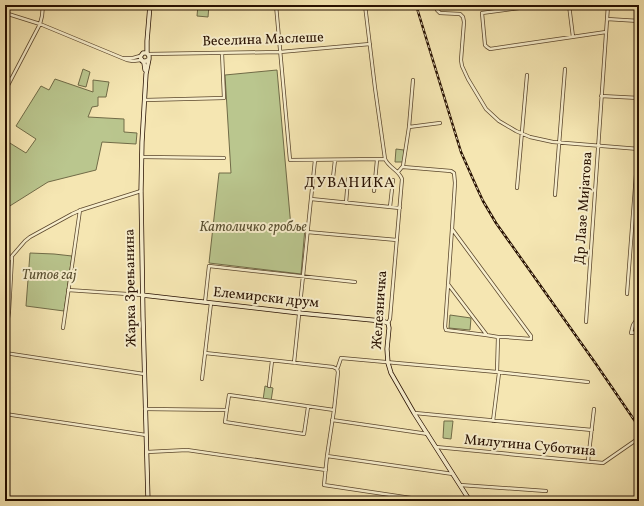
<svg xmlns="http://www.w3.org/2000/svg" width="644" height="506" viewBox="0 0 644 506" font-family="Vollkorn,serif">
<rect width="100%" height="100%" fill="#f5e6b2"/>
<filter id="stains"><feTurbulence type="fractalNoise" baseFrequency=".005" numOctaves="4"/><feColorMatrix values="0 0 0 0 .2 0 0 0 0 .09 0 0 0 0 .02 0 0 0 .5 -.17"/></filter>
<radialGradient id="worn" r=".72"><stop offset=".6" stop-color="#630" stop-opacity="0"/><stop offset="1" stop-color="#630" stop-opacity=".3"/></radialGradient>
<path fill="#bac68e" stroke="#706b47" d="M198,5h11l-1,12 -11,-1z
M83,69l7,3 -4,15 -8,-2z
M277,70l14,157 14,1 -4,46 -92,-11 10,-90h12l-6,-98z
M55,79l38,13v-12l16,2 -3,15h-8v9l-6,1 -4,10 36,2v13l13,1 -1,11 -34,-2 -6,28 -48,12 -43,27v-69l21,13 10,-14 -20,-13 25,-40 8,4z
M396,149l8,1 -1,12h-8z
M30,253l24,1 18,2 -8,55 -38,-5z
M450,315l21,3 -1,12 -21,-2z
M265,386l8,2 -2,13 -8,-1z
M444,421h9l-2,18 -8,-1z"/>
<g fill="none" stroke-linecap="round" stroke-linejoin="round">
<g stroke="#5a462c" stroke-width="4">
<path id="street" d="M276,5l14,155 95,-1
M365,5l10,83 10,71c4,9 14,11 17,20l-12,140 -2,4
M436,5l1,5 3,3 20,1 3,3 1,5 -3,38 1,6 6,13 18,30 13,12 17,10 14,6 23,5 86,7
M542,5l-60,8 3,32 2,2 3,2 116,-17
M569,5l4,32
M5,13l35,11 87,36 6,1 8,-1
M607,19l32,2
M148,54l132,-2 90,-8
M124,58h9l7,-2
M5,78l6,1
M5,91l35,-67 2,-8 1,-11
M601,96l38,2
M145,100l79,-2 -2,-45
M409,127l31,-4
M142,157l82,1
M403,167l48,4 3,2 1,10 -3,46 -7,98 1,3 40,5 12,2h8l25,2v-3l-79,-107
M398,172l5,-6 6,-39 4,-47
M332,186l3,-26
M517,188l10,-113
M374,191l3,-31
M555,195l10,-126
M311,199l89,9
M346,203l2,-24
M390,207l3,-27
M307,232l90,8
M5,264l20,-23 5,-4 42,-23 9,-4 60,-19
M448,284l38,50
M68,290l74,5
M627,294l12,-159
M205,302l4,-36 146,16
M639,316l-6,9 -2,8 8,-1
M586,322l22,-317
M63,328l17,-118
M5,340l4,-29 3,-54
M5,353l139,21
M205,353l128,14 4,2
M294,363l21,-203
M497,372l1,-35
M202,379l9,-76
M269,386l3,-25
M308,407l-4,27 -79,-12 4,-27 105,15
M145,409l81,1
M415,413l177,17
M5,414l141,21
M332,420l96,14
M493,421l6,-48
M436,447l167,16 36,-25
M147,452l40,-2 139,20
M327,456l126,18
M588,461l6,-52
M460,485l86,6
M431,501l-107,-16 3,-29 7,-46 4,-38 -1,-3 1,-2 3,-9 156,14 91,10"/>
</g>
<g stroke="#271000" stroke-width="5">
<path id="secondary" d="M147,53v-12l3,-36
M142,61h4l3,-2v-3l-2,-3h-4l-3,4 4,6 1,7
M142,295l157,18 83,8 6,2 1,5 -2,21 1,14 3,10 23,40 56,88
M148,501l-5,-184 -2,-126 1,-49 4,-68 3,-15"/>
</g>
<use href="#street" stroke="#f8efcd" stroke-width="2.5"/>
<use href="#secondary" stroke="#f8efcd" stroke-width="3.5"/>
<g stroke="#271000" stroke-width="2.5">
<path id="rail" d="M416,5l45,147 16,36 6,13 13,22 100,141 43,63"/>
</g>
<use href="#rail" stroke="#f8efcd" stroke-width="1" stroke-dasharray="3" stroke-linecap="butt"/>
</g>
<g text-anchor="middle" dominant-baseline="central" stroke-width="4" stroke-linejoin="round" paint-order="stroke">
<g font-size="14" fill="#271000" stroke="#f8efcd">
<text transform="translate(263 40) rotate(-2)">Веселина Маслеше</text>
<text transform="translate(584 208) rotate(-86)">Др Лазе Мијатова</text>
<text transform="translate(131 288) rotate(-91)">Жарка Зрењанина</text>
<text transform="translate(266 298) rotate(6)">Елемирски друм</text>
<text transform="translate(380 310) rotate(-86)">Железничка</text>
<text transform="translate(530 446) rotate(5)">Милутина Суботина</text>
</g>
<g font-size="14" font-style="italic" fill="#5a5032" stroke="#f8efcd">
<text x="253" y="227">Католичко гробље</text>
<text x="49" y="275">Титов гај</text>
</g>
<g font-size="15" letter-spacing="1" fill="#271000" stroke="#f8efcd">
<text x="350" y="183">ДУВАНИКА</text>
</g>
</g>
<rect width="644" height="506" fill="none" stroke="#f5e6b2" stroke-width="20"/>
<rect x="6" y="6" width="632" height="494" fill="none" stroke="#271000" stroke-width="2"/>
<rect x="10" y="10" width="624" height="486" fill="none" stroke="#271000"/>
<rect width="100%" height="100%" filter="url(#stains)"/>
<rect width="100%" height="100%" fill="url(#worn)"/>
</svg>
